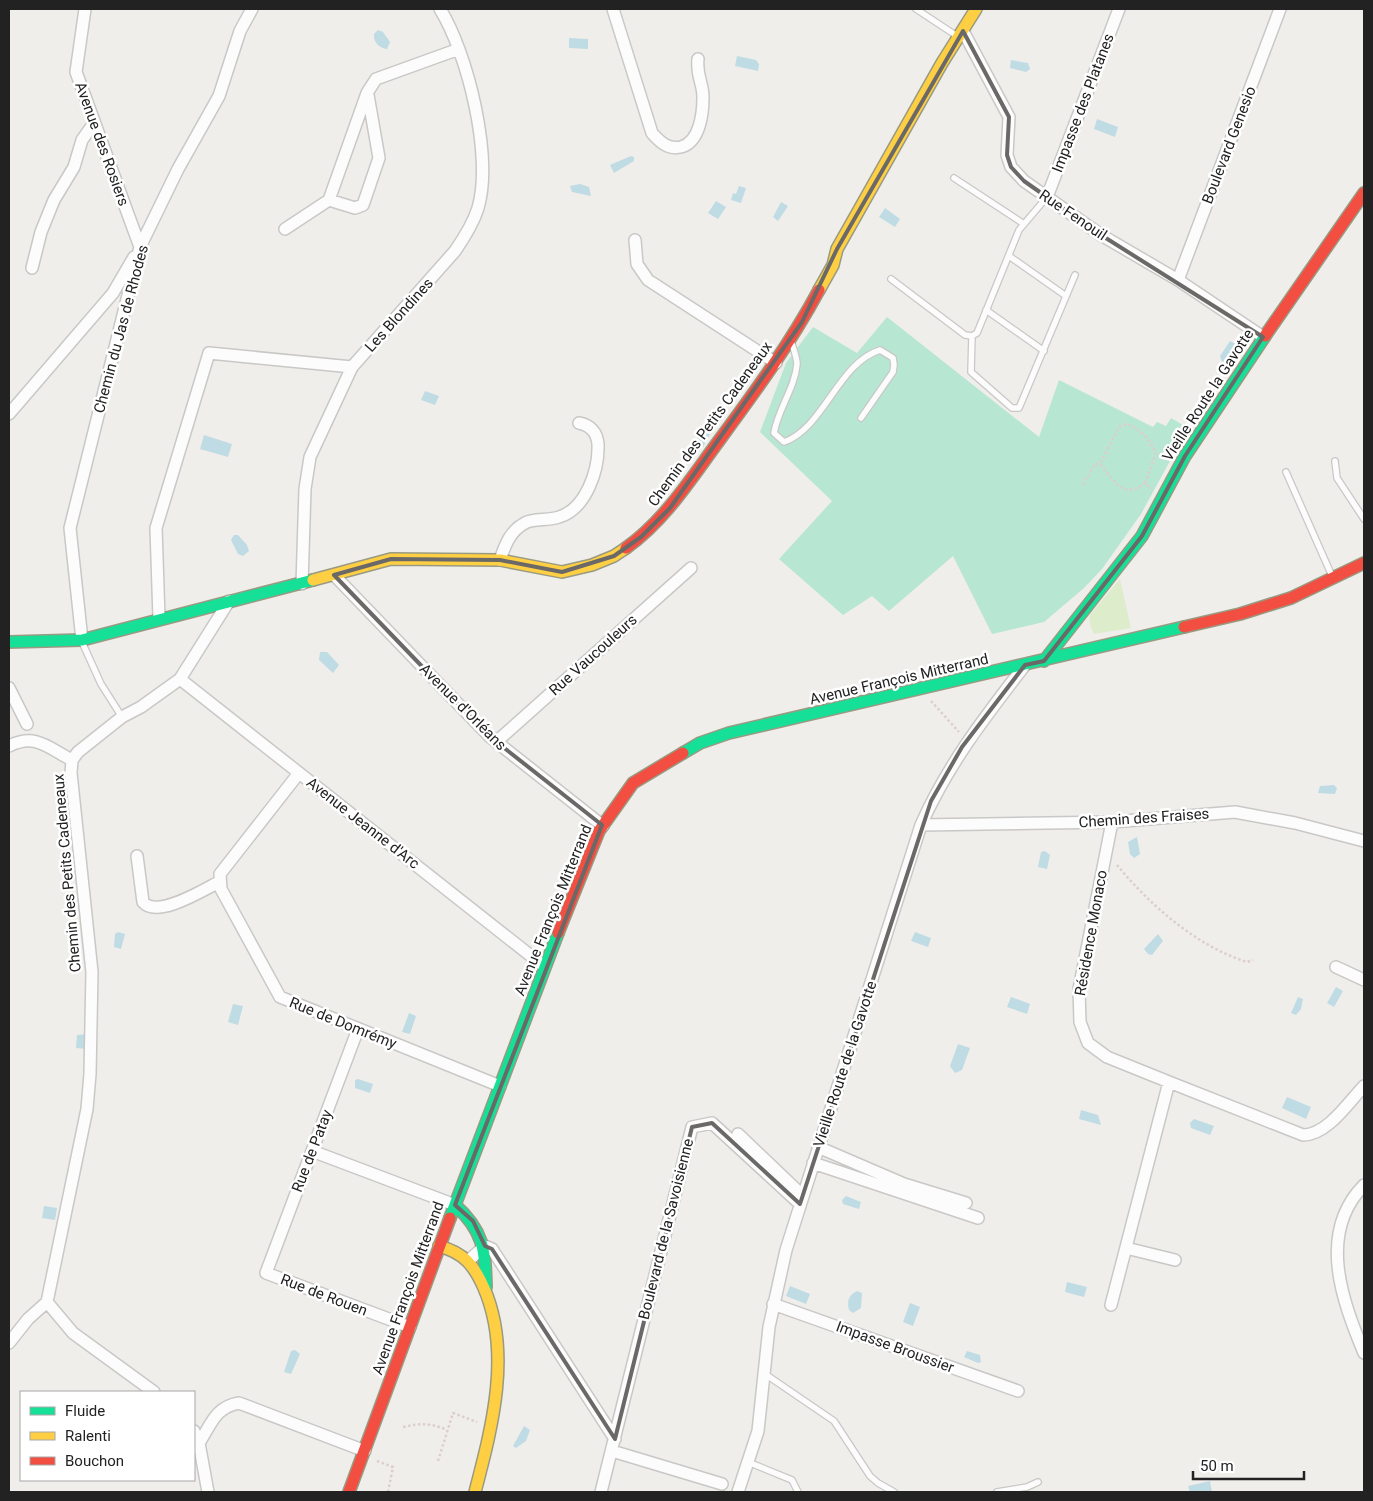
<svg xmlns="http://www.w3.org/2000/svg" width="1373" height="1501" viewBox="0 0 1373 1501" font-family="Roboto,sans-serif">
<rect width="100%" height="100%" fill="#f0eeeb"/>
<path fill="#ddeccb" d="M1120,579l11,49 -37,6 -3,-6 -2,-12z"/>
<path fill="#b7e6d2" d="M887,317l152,120 20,-57 94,47 4,-5 9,4 5,-8 17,10 -47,86 -39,55 -18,19 -40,34 -52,12 -39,-78 -64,55 -17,-15 -29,19 -64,-56 53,-58 -72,-69 26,-69 27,-36 44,26z"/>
<path fill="#bfdbe3" d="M378,30l5,2 7,10 -3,7c-8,-1 -14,-7 -13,-15z
M569,38l19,1v10l-19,-1z
M737,56l19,4 3,4 -1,7 -23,-5z
M1011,60l17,3 2,6 -4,3 -16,-4z
M1097,119l21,8 -3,10 -21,-8z
M631,156l3,1v4l-20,12 -4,-8z
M580,184l9,3 2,9 -19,-4 -2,-6z
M739,186l7,2 -5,15 -10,-3 2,-7 3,1z
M716,201l10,6 -8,12 -10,-6z
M781,202l7,4 -10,15 -5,-4z
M885,208l15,11 -5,8 -16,-10z
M1230,341l8,4 -11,16 -5,1 -2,-6z
M425,391l14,5 -4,9 -14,-5z
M702,427l9,5 -8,15 -8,-5z
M204,435l28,9 -4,13 -28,-8z
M234,535h4l9,10 2,6 -6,5 -5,-2 -7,-14z
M320,652h7l12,13 -6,8 -14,-13z
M1334,785l3,3 -2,6 -17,-1 2,-7z
M1137,837l3,17 -6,4 -4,-4 -2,-12z
M1045,851l5,4 -3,14 -9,-2 3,-15z
M118,932l7,2 -4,15 -7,-2 1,-13z
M915,932l16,6 -3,9 -17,-6z
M1158,934l5,7 -11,14 -4,-1 -4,-5z
M1336,987l7,4 -9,16 -7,-4z
M1011,997l19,7 -3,10 -20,-7z
M1298,997l5,2 -2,10 -5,6 -5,-2z
M233,1004l10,2 -5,19 -10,-3z
M409,1013l7,3 -6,18 -8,-2z
M88,1034l-1,15 -11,-1 1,-13z
M958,1044l12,4 -8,22 -7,3 -5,-7z
M358,1079l15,5 -3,9 -15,-5v-8z
M1287,1097l24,10 -5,12 -24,-11z
M1081,1110l17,5 3,10 -22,-6z
M1194,1119l20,7 -4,9 -19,-7 -1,-5z
M846,1196l15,6 -2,7 -16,-5 -1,-4z
M44,1206l13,2 -2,12 -13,-2z
M1067,1282l20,5 -3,10 -19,-5z
M790,1286l20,8 -4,10 -20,-8z
M857,1291l5,2 -1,15 -8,5 -4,-3c-2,-8 -1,-15 8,-19z
M910,1303l10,4 -7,19 -10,-4z
M295,1350l5,4 -9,20 -7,-2 7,-21z
M967,1351l13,4 1,7 -3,1 -14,-6z
M524,1426l6,4 -4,11 -10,7 -3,-2z
M1210,1481l2,11h-22l-2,-6z"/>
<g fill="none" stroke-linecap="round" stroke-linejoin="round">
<g stroke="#c9c8c7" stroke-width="8">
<path id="lane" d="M916,9l41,27
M954,178l70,46
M1009,256l57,40
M891,279l74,56 7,1 5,-3 42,-103 28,-33
M986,310l58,41
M972,336l-1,36 41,36h7l56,-133
M792,344c2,6 5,14 5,20 -2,24 -19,45 -23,69l10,9c40,-14 54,-79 96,-92l13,8 1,7 -1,7 -32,46
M1335,461l2,17 27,41
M1286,472l46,104
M82,642l19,42 21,33
M765,1374l69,47 36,55 8,7 16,9
M748,1462l44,18 6,12
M997,1492l30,-5 11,-5"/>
</g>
<g stroke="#c9c8c7" stroke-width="14">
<path id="street" d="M85,9l-9,63 64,175
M613,9l39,124c8,9 16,17 29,14 19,-5 22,-34 22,-50 0,-14 -7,-22 -5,-38
M963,31l46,86 -2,38 4,12 13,14 77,54 77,45 85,57
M1047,197l72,-188
M329,200l38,-107 9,-14 83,-30
M285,229l44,-29 26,8 8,-3 16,-47 -11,-63
M635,240l2,24 11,16 128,83
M32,268l9,-36 13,-32 20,-33 8,-27 12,-17
M1178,280l102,-271
M9,414l104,-121 21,-36
M500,560c5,-15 10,-29 25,-37 9,-5 23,-2 34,-6 27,-8 40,-47 39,-73 -1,-12 -8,-19 -19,-21
M334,575l155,161 114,90
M302,584l3,-95 5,-32 42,-90 103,-116c9,-13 18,-27 23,-43 15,-51 -10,-154 -38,-199
M159,618l-3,-90 53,-175 143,14
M82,640l-12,-112 70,-281 38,-78 41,-73 21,-65 12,-22
M180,679l365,288
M9,688l18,36
M496,742l195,-174
M9,746c27,-13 38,1 63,14
M299,773l-79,101 1,15 59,108 220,89
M921,825l191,-3 123,-10 60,11 69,18
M137,856l6,46c14,17 60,-12 76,-20
M1336,967l28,13
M358,1029l-92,244 144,54
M1169,1082l134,53c24,0 45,-32 61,-49
M738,1134l65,62
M818,1147l86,37 62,19
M312,1151l143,54
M813,1163l165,55
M1364,1185c-47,48 -22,115 0,168
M1126,1248l49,12
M469,1260l16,-14 7,3 123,190
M47,1302l40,-193 3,-35 2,-102 -21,-199 1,-13 6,-8 44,-35 19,-10 39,-28 49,-78
M47,1302l26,31 81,59
M773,1304l245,87
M1111,1305l58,-223 -62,-25 -19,-14 -8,-21 -1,-33 33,-167
M9,1343l19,-24 19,-17
M194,1431l5,12 9,49
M199,1443c12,-18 16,-36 40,-40l126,48
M612,1451l110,33
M601,1492l91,-365 20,-4 88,81
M738,1492l20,-61 11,-104 17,-77 135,-425c27,-61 64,-108 104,-160"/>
</g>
<g stroke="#999a82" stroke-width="14">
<path id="fast" d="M9,642l73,-2 231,-60
M1044,661l98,-125 43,-80 80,-120
M683,753l17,-10 29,-10 455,-106
M455,1205c29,26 30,45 31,82
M450,1218l108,-285"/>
</g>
<g stroke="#999a82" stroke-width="14">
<path id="slow" d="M819,290l14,-25 4,-16 105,-186 34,-54
M313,580l78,-21 109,1 62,12 30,-7 22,-9 12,-8
M439,1246c25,7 35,19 45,42 28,65 8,139 -9,204"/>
</g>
<g stroke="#999a82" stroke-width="14">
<path id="jam" d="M1265,336l99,-143
M626,548c39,-28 64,-68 92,-106 36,-49 72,-98 101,-152
M1184,627l56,-13 51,-16 73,-35
M558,933l41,-102 34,-48 50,-30
M349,1492l101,-274"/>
</g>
<path stroke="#dccecd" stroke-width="2.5" stroke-dasharray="2.5 2.5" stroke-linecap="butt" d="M1145,483l11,-30c-5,-12 -17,-26 -30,-29l-7,3 -19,37c14,16 23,37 45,19l6,6
M1083,485l12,-21h5
M931,701l28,31
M1117,865c33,40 79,81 130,97l6,-2
M403,1427c17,-4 28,-4 44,3
M377,1461l16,6 -5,25
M438,1461l15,-48 24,9"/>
<use href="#lane" stroke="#fdfcfc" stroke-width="5.5"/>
<use href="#street" stroke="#fdfcfc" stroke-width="11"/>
<use href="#fast" stroke="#16e098" stroke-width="11"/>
<use href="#slow" stroke="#ffcf43" stroke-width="11"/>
<use href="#jam" stroke="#f24e42" stroke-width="11"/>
</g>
<path fill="none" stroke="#6a6968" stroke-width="4" stroke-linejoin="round" d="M963,31l46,86 -2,38 4,12 13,14 77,54 162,102 -78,119 -43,80 -98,125 -19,4 -63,82 -31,54 -131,403 -88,-81 -20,4 -77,312 -123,-190 -7,-3 -12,-25 -18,-16 147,-380 -113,-89 -155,-161 57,-16 109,1 62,12 52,-16 27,-19 29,-29 132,-186 35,-73z"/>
<g text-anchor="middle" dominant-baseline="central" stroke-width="5" stroke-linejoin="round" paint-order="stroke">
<g font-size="15" fill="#222" stroke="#fff">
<text transform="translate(1083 103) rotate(-69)">Impasse des Platanes</text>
<text transform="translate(102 144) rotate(70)">Avenue des Rosiers</text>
<text transform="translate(1229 145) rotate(-69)">Boulevard Genesio</text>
<text transform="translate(1073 215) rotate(34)">Rue Fenouil</text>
<text transform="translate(399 315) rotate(-48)">Les Blondines</text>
<text transform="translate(121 329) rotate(-75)">Chemin du Jas de Rhodes</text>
<text transform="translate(1208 395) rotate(-57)">Vieille Route la Gavotte</text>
<text transform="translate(710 424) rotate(-54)">Chemin des Petits Cadeneaux</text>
<text transform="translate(593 655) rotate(-42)">Rue Vaucouleurs</text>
<text transform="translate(899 679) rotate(-13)">Avenue François Mitterrand</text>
<text transform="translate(463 707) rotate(45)">Avenue d'Orléans</text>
<text transform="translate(1144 818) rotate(-4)">Chemin des Fraises</text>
<text transform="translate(363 823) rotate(38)">Avenue Jeanne d'Arc</text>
<text transform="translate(67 873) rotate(-95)">Chemin des Petits Cadeneaux</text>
<text transform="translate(553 910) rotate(-68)">Avenue François Mitterrand</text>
<text transform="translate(1091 933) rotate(-80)">Résidence Monaco</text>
<text transform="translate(343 1023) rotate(22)">Rue de Domrémy</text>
<text transform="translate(845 1064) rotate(-72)">Vieille Route de la Gavotte</text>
<text transform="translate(312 1151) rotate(-69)">Rue de Patay</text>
<text transform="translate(666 1229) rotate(-76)">Boulevard de la Savoisienne</text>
<text transform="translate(408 1288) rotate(-70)">Avenue François Mitterrand</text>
<text transform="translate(324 1295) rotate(21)">Rue de Rouen</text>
<text transform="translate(895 1347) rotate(20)">Impasse Broussier</text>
</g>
</g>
<rect width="1373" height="1501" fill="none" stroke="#222222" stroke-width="20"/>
<rect x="20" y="1391" width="175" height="90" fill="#ffffff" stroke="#a7a7a7"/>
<rect x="30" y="1407" width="25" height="8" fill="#16e098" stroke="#a7a7a7"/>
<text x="65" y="1416" font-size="15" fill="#222222">Fluide</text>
<rect x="30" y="1432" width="25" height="8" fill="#ffcf43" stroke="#a7a7a7"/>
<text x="65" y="1441" font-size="15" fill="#222222">Ralenti</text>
<rect x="30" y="1457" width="25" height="8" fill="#f24e42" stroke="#a7a7a7"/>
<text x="65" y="1466" font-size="15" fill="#222222">Bouchon</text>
<path d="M1193 1471v8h111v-8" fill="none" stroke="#222222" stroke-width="2.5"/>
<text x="1200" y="1471" font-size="15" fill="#222222" stroke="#ffffff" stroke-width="4" paint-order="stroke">50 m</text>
</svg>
